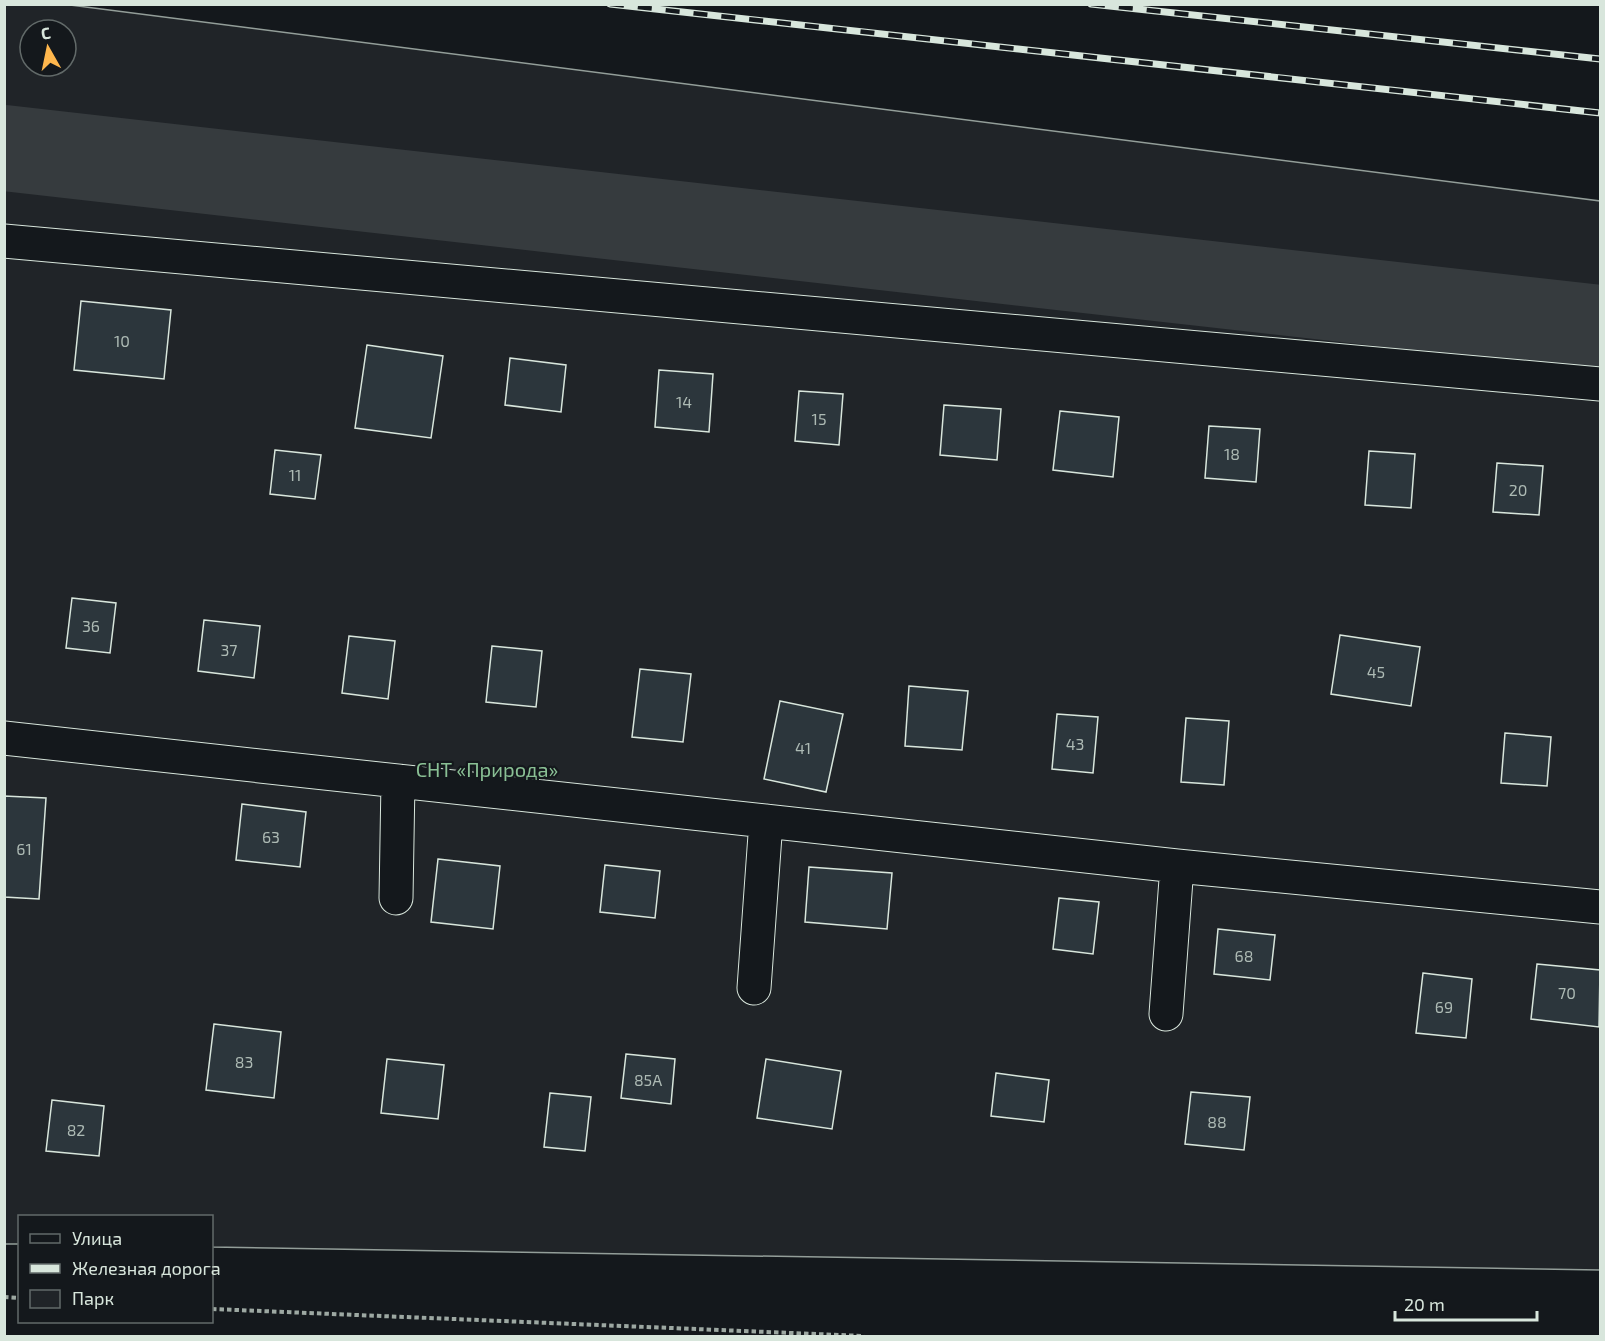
<svg xmlns="http://www.w3.org/2000/svg" width="1605" height="1341" viewBox="0 0 1605 1341" font-family="'Exo 2',sans-serif">
<rect width="100%" height="100%" fill="#14181c"/>
<path fill="#202428" stroke="#939e99" stroke-width="1.5" fill-rule="evenodd" d="M5,4l65,1 1530,196v99l-1595,-176zM30,30h36v36h-36z
M5,181l1595,186v903l-1388,-23v-31h-192l-1,28h-14z"/>
<g fill="none" stroke-linecap="round" stroke-linejoin="round">
<path stroke="#363b3e" stroke-width="86" d="M4,148l1596,180"/>
</g>
<path fill="#2c363c" stroke="#d8e6dc" stroke-width="1.5" d="M81,301l90,9 -7,69 -90,-9z
M367,345l76,11 -12,82 -76,-10z
M510,358l56,7 -5,47 -56,-7z
M659,370l54,4 -4,58 -54,-5z
M799,391l44,3 -4,51 -44,-4z
M944,405l57,4 -4,51 -57,-5z
M1060,411l59,6 -6,60 -60,-7z
M1209,426l51,3 -4,53 -51,-4z
M275,450l46,5 -6,44 -45,-5z
M1369,451l46,3 -4,54 -46,-3z
M1497,463l46,3 -4,49 -46,-3z
M72,598l44,5 -6,50 -44,-5z
M204,620l56,6 -6,52 -56,-7z
M1340,635l80,12 -9,59 -80,-12z
M349,636l46,5 -7,58 -46,-6z
M492,646l50,5 -6,56 -50,-5z
M640,669l51,5 -8,68 -51,-5z
M909,686l59,5 -6,59 -57,-4z
M780,701l63,13 -17,78 -62,-13z
M1057,714l41,3 -5,56 -41,-4z
M1186,718l43,3 -5,64 -43,-3z
M1505,733l46,4 -4,49 -46,-3z
M4,796l42,2 -7,101 -35,-2z
M242,804l64,8 -6,55 -64,-7z
M438,859l62,7 -7,63 -62,-7z
M605,865l55,6 -5,47 -55,-6z
M809,867l83,6 -5,56 -82,-7z
M1059,898l40,4 -6,52 -40,-5z
M1218,929l57,6 -5,45 -56,-6z
M1537,964l63,6 -1,57 -68,-8z
M1423,973l49,6 -6,59 -50,-5z
M214,1024l67,8 -7,66 -68,-8z
M626,1054l49,5 -4,45 -50,-6z
M387,1059l57,6 -6,54 -57,-6z
M766,1059l75,12 -9,58 -75,-11z
M996,1073l53,7 -5,42 -53,-6z
M1191,1092l59,5 -6,53 -59,-6z
M550,1093l41,4 -6,54 -41,-4z
M52,1100l52,6 -5,50 -53,-5z"/>
<g fill="none" stroke-linecap="round" stroke-linejoin="round">
<g stroke="#d8e6dc" stroke-width="35">
<path id="minor" d="M4,241l1596,143
M4,738l1173,128 423,41
M396,898l2,-117
M754,988l12,-167
M1166,1014l11,-148"/>
</g>
<path stroke="#9da8a2" stroke-width="4" stroke-dasharray="4.5 3" stroke-linecap="butt" d="M4,1297l16,1
M212,1309l652,27"/>
<use href="#minor" stroke="#14181c" stroke-width="33"/>
<g stroke="#d8e6dc" stroke-width="7">
<path id="rail" d="M610,4l990,109
M1091,4l509,55"/>
</g>
<use href="#rail" stroke="#14181c" stroke-width="4.5" stroke-dasharray="14" stroke-linecap="butt"/>
</g>
<g text-anchor="middle" dominant-baseline="central" stroke-width="4.5" stroke-linejoin="round" paint-order="stroke">
<g font-size="16" fill="#adbab4">
<text x="122" y="340">10</text>
<text x="684" y="401">14</text>
<text x="819" y="418">15</text>
<text x="1232" y="453">18</text>
<text x="295" y="474">11</text>
<text x="1518" y="489">20</text>
<text x="91" y="625">36</text>
<text x="229" y="649">37</text>
<text x="1376" y="671">45</text>
<text x="1075" y="743">43</text>
<text x="803" y="747">41</text>
<text x="271" y="836">63</text>
<text x="24" y="848">61</text>
<text x="1244" y="955">68</text>
<text x="1567" y="992">70</text>
<text x="1444" y="1006">69</text>
<text x="244" y="1061">83</text>
<text x="648" y="1079">85А</text>
<text x="1217" y="1121">88</text>
<text x="76" y="1129">82</text>
</g>
<g font-size="20" fill="#8ac095" stroke="#14181c">
<text x="487" y="769">СНТ «Природа»</text>
</g>
</g>
<rect width="1605" height="1341" fill="none" stroke="#d8e6dc" stroke-width="12"/>
<rect x="18" y="1215" width="195" height="108" fill="#14181c" stroke="#626a69" stroke-width="1.5"/>
<rect x="30" y="1234" width="30" height="9" fill="#14181c" stroke="#626a69" stroke-width="1.5"/>
<text x="72" y="1245" font-size="18" fill="#d8e6dc">Улица</text>
<rect x="30" y="1264" width="30" height="9" fill="#d8e6dc" stroke="#626a69" stroke-width="1.5"/>
<text x="72" y="1275" font-size="18" fill="#d8e6dc">Железная дорога</text>
<rect x="30" y="1290" width="30" height="18" fill="#202428" stroke="#626a69" stroke-width="1.5"/>
<text x="72" y="1305" font-size="18" fill="#d8e6dc">Парк</text>
<g transform="translate(48 48) rotate(351)"><circle r="28" fill="#14181c" stroke="#626a69" stroke-width="1.5"/>
<path d="M0-4.5L10 22L0 15L-10 22Z" fill="#ffb74d"/>
<text y="-9" font-size="16" font-weight="bold" text-anchor="middle" fill="#d8e6dc">С</text>
</g>
<path d="M1395 1311v9h142v-9" fill="none" stroke="#d8e6dc" stroke-width="3"/>
<text x="1404" y="1311" font-size="18" fill="#d8e6dc" stroke="#14181c" stroke-width="4.5" paint-order="stroke">20 m</text>
</svg>
